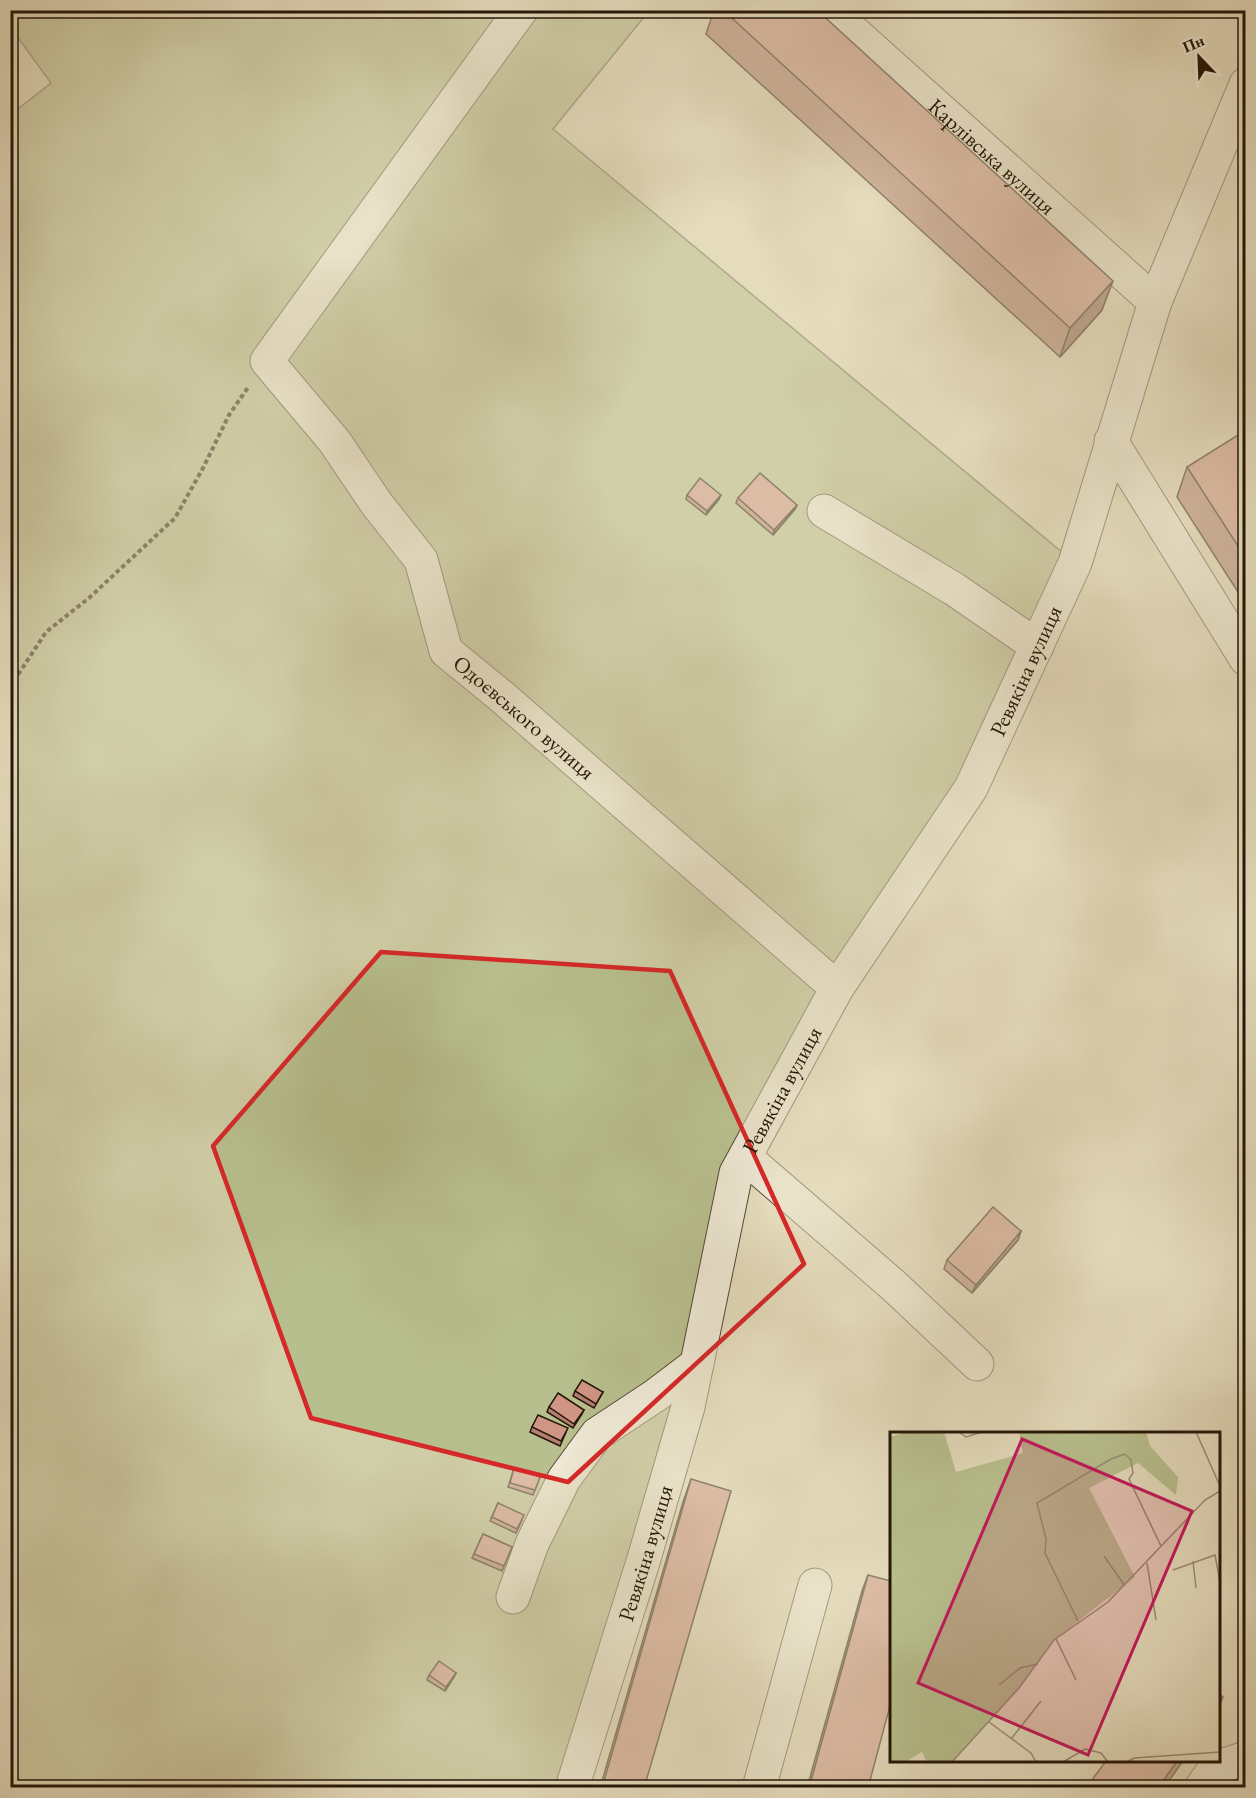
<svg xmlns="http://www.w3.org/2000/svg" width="1256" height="1798" viewBox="0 0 1256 1798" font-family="'EB Garamond',serif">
<rect width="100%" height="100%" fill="#e5dcbd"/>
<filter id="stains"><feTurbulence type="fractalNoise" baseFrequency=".00333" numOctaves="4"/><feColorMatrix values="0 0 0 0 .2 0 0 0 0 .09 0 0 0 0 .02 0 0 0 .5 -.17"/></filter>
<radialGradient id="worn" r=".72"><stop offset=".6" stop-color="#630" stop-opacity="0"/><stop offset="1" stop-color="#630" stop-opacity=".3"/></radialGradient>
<path fill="#b8bf8e" stroke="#6e6a4b" stroke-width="1.5" d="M11,11h638l-96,118 522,434 -38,83 -301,527 -164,614h-561l-1,-1672 41,-32 -40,-55z"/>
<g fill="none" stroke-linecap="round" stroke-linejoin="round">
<g stroke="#544835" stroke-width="35">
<g id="minor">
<path id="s1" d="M521,10l-254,351 68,81 41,61 45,57 25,91 55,45 336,292"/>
<path id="s2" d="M829,10l326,292"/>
<path d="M1111,441l135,218"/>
<path d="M824,511l130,78 83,57"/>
<path d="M745,1157l148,128 84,79"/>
<path d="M513,1597l19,-53 32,-65 33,-45 59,-39 41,-31"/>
<path id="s3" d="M572,1788l71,-226 45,-155 48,-234 101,-185 134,-200 104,-225 80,-261 91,-218"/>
<path d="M759,1788l56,-203"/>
<path d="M1201,1788l14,-20 31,-10"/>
</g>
</g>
<path stroke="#241608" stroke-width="4" stroke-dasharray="4.5 3" stroke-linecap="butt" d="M10,687l36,-55 43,-34 86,-80 28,-50 26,-53 20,-29"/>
<use href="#minor" stroke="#eee8d4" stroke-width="33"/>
</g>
<path fill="#b48072" stroke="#241608" stroke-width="1.5" d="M714,10h103l285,300 -42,47 -354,-323z
M1245,446v157l-68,-106 10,-30z
M687,495l32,4 -13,16 -20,-16z
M738,498l59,7 -2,4 -22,26 -37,-32z
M1021,1231l-3,9 -46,53 -28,-24 3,-9z
M575,1391l28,1 -9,16 -21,-12z
M549,1407l35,3 -2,4 -9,14 -26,-16z
M532,1427l34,5 -6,14 -30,-14z
M514,1468l26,9 -7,18 -25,-8z
M691,1479l-47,309h-44l83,-286z
M498,1503l24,17 -6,13 -26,-12z
M483,1534l29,13 -10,24 -30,-13z
M868,1575v213h-61l55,-197z
M456,1673l-2,4 -9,14 -18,-11 2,-5z"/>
<path fill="#92685d" stroke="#241608" stroke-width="1.5" d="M1113,281l-11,29 -42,47 10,-29z
M721,495l-2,4 -13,16 1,-4z
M797,505l-2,4 -22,26 1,-5z
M1021,1231l-3,9 -46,53 4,-8z
M456,1673l-2,4 -9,14 1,-4z
M1223,1697l-5,13v-6z
M1177,1761h6l-19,27h-6z"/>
<path fill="#d19585" stroke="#241608" stroke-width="1.5" d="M723,10h94l296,271 -43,47z
M1238,435l7,11v111l-58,-90z
M760,473l37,32 -23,25 -36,-32z
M700,478l21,17 -14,16 -20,-16z
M993,1207l28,24 -45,54 -29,-25z
M582,1380l21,12 -7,12 -21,-13z
M558,1393l26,17 -10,14 -25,-17z
M538,1415l30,13 -7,13 -29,-14z
M514,1468l26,9 -5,13 -25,-7z
M691,1479l40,12 -87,297h-42z
M498,1503l26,12 -7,14 -25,-12z
M483,1534l29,13 -8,19 -30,-12z
M868,1575l23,6v121l-23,86h-59z
M439,1661l17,12 -10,14 -17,-12z
M1218,1693l5,4 -5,7z
M1106,1761h71l-19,27h-72z"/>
<path d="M0 0H1256V1798H0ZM381,952l289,19 134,293 -236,218 -257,-64 -98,-272z" fill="#e5dcbd" fill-opacity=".55" fill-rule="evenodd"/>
<path fill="none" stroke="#d62828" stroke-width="4.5" stroke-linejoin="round" d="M381,952l289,19 134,293 -236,218 -257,-64 -98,-272z"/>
<g text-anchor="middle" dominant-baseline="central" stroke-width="4.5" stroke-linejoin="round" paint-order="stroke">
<g font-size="22" fill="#241608" stroke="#eee8d4">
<text stroke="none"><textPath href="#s2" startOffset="219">Карлівська вулиця</textPath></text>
<text stroke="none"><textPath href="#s3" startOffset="1218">Ревякіна вулиця</textPath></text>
<text stroke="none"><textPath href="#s1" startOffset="882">Одоєвського вулиця</textPath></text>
<text stroke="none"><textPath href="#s3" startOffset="732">Ревякіна вулиця</textPath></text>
<text stroke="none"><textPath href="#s3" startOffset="246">Ревякіна вулиця</textPath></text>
</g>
</g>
<g transform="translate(890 1432)">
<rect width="330" height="330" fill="#e5dcbd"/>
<path d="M17,0h37l12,40 67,-19 -4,-21h127l4,14 28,31 -2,18 -38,-32 -49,25 46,89 -81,63 -35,48 -67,74h-25l-5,-10 -17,10h-15v-325z" fill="#b8bf8e"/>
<path fill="none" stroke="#988d75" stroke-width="1.5" d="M69,0l7,5 16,-5M306,0l24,54M214,124l21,30M303,129l3,27M257,131l9,57M283,138l42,-15 5,27M188,189l-33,-68 1,-14 -9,-36 74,-44 14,-5 6,6 2,13 -4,6 32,67M166,207l20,41M109,253l21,-17 18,-4M99,290l42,31 5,9M121,307l30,-38M62,330l67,-74 35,-48 54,-38 97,-102 15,-9M173,330l22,-13 16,4 7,9M237,330l7,-4 86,-6"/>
<path fill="#c2185b" fill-opacity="0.15" stroke="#c2185b" stroke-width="3" d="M132,7l170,72 -104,244 -170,-72z"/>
<rect width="330" height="330" fill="none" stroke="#241608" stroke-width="3"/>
</g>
<rect width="1256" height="1798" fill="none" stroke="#e5dcbd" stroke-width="36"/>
<rect x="12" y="12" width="1232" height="1774" fill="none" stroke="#241608" stroke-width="3"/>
<rect x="18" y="18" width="1220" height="1762" fill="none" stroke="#241608" stroke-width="1.5"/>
<g transform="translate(1199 57) rotate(337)" stroke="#eee8d4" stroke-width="4.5" paint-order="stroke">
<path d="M0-4.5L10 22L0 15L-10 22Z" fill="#241608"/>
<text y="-9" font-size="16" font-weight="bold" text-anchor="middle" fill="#241608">Пн</text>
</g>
<rect width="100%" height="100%" filter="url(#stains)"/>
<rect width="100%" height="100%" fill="url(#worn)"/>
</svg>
